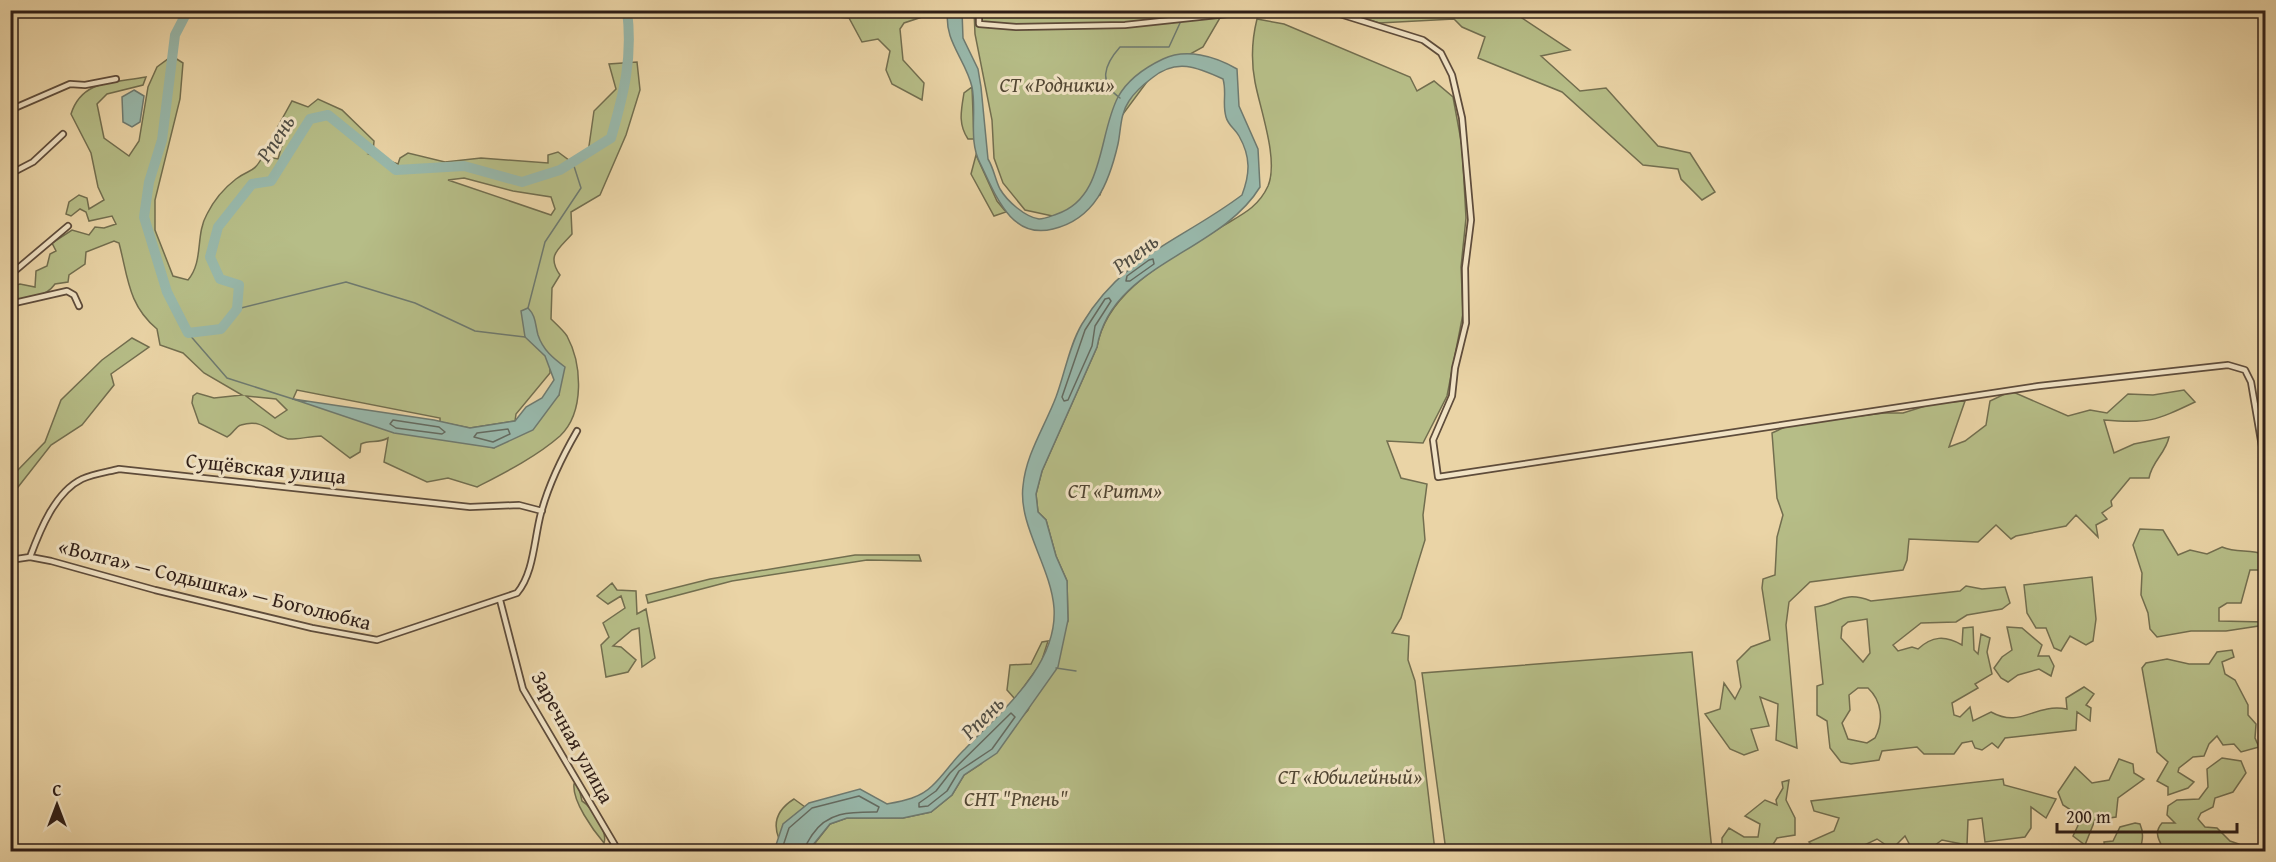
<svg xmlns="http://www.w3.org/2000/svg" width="2276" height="862" viewBox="0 0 2276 862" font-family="'Gentium Book Plus',serif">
<rect width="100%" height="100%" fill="#ead4a6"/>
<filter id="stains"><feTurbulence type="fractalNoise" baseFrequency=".00333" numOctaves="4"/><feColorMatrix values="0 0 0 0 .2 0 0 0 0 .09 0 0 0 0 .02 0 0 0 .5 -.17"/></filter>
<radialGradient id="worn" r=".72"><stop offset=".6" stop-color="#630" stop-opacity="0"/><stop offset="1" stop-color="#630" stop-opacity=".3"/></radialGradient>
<path fill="#b6bd87" stroke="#726e4f" stroke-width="1.5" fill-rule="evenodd" d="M810,11h117l-5,6 -18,6 -4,6 3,31 21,23 -2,17 -30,-16 -6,-14 4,-19 -12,-12 -16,3 -13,-24 -34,-3z
M974,11h250l-21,36 -51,28 -32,43 -20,77 -43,22 -32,-7 -22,-27 -9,-25 -2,-38 -17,-86z
M1343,11h173l3,5 51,34 -29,6 39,35 26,-3 52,58 32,7 25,39 -13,8 -21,-21 -3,-10 -35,-4 -81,-73 -84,-34 7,-21 -23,-10 -8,-8 -75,4z
M1257,19l27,5 126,53 7,14 17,-10 19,16 9,49 4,72 -5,49 2,47 -16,82 -24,47 -36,-2 14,37 26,6 -4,31 2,25 -24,78 -9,15 17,3 -1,24 7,21 20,170 -627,1 22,-28 17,-6h56l28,-6 21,-17 12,-20 17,-11 47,-54 40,-89 -1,-40 -11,-25 -10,-36 -8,-8 -2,-18 6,-23 55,-124c10,-59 78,-90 124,-120 20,-12 37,-19 47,-41 11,-26 -8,-77 -13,-104 -4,-21 -3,-43 2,-63z
M172,56l11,7 -3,36 -25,101v30l18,46 15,4c16,-19 7,-45 19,-66 7,-14 16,-25 29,-35 15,-11 17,-5 27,-23l15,3 5,-17 -7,-12 16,-29 16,6 10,-8 24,11 32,31 -1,12 -4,1 29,10 2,-6 8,-5 37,9 36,-4 67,5v-8l10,-3 15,11 15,-10 6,-42 22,-22 -7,-25 28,-2 3,28 -14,45 -26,60 -29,17 1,22c-13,15 -26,21 -12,41l-8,13 -1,31c5,5 12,11 16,17 15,28 18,76 -7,100 -24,21 -56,37 -83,51l-29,-9 -21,4 -43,-20 4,-24c-10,6 -18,1 -27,6l-1,8 -10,6 -29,-22c-9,0 -27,4 -33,3 -20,-5 -23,-21 -47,-14 -5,1 -8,9 -14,12l-28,-14 -7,-20 1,-7 4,-3 17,5 28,-3 -38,-22 -21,-20 -23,-8 -3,-16c-29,-24 -29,-52 -38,-86l-5,-2 -28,11 -1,12 -16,11 -1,7 -13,2c-9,13 -29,17 -44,15l-1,-12 10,-3 15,3 1,-16 11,-5 3,-12 6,-3 -4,-8 20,-13 17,5 6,-8 9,1 12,-4 -4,-8 -23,5 -3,-9 -6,-3 -9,7 -5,-2 3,-12 10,-7 8,3 2,11 15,-9 -6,-13 -7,-34 -20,-39c11,-35 43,-31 75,-37l-3,8 -36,9 -10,10 7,34 25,18 10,-15 9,-54 9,-20zM464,178l49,13 38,6 4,12 -4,6 -103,-35zM550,356l9,39 -65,53 -201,-49 4,-9 143,28v4l30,6 45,-7 1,-7 34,-41zM246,396l30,3 11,11 -12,8z
M972,87l2,52h-6c-10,-15 -7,-28 -4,-46z
M976,155l21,46 9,11 -12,4 -23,-42z
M132,338l17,9 -38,27 3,11 -32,40 -31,20 -40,51v-28l5,4 29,-30 16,-42 41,-40z
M2184,390l11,12c-40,19 -47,22 -91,18l10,33 20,-9 35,-7c-3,16 -17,24 -20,41h-19l-19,23 1,5 -10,7 5,6 -11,6 2,12 -22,-22 -10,11 -50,10 -5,3 -15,-14 -18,17 -69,-3 -2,21 -4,10 -93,12 -21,20 -3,23 11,123 -21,-8 2,-36 -18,-7 9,29 -18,3 7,21 -14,5 -14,-6 -25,-35 15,-5 4,-26 11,16 6,-12 -4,-26 14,-14 19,-7 -8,-52 1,-9 12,-4 2,-38 6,-22 -6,-17 -5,-65 20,-9 92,-11h19l32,-10 30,-2 -16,46 16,-6 21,-16 4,-24 21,-10 57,25 22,-6 17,3 21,-19 25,1z
M2140,529l23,1 15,25 12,-5 17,4 15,-7c16,7 28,1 43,8v15h-15l-9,33h-14l-8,5v13l46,1v3l-39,6h-35l-34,6 -7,-8 -2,-16 -7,-18 1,-22 -9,-28z
M855,555h64l2,6 -54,-1 -135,21 -84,22 -2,-8 64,-16z
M2092,577l4,42 -3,22 -7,4 -16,-9 -9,15 -7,-3 -8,-20h-10l-9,-15 -3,-28z
M612,583l5,7 19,1 1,23 9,-5 9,49 -13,9 -3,-39 -7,2 -19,16 8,1 15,13 -8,12 -22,5 -5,-32 8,-8 -6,-14 22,-15 -4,-12 -13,8 -11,-8z
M1966,586l16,3 23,-2 5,16 -8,6 -35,6 -11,7 -35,1 -28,22 5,6 14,-4 6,2c14,-13 27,-14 44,-4l1,-17 10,-1 1,23 4,4 3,-20 9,4 -3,14 5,22 -17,10 3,4 -26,15 2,12 6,2 10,-10 3,14 18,-9c31,17 42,-9 76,-3l-1,-11 18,-11 10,7 -8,11 5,3 -1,13 -13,-9 -1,18 -71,8 -7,10 -6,-5 -10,7 -7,-2 -3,-7 -10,2 -8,11h-30l-7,-7 -35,4 -3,9 -28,4 -10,-2 -11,-14 -3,-27 -10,-6v-29l6,-2 -8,-77c24,-3 27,-17 56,-6l89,-10zM1867,619l3,34 -7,9 -22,-24 1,-11 6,-5zM1858,688h10c14,13 16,33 7,50l-8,5 -19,-4 -6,-16 8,-13 -1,-15z
M2007,627l15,1 20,17 -4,11h11l5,10 -3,10 -12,-7 -21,6 -10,7 -7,-4 -7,-10 8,-11 10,-7z
M1048,641l-7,22 -26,36 -8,-9 3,-25 21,-1 11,-22z
M2232,650l2,7 -12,5 3,12 10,6 13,25v10l8,9 -1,14 4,9 -18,5 -7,-8 -11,1 -6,-9 -8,8 -5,12 -11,1 -14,11 -1,4 16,10 -6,6 -20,7v-8l-11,-6 11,-19 -11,-10 -15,-84 4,-5 21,-4 22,5h20l8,-12z
M1692,652l20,199h-266l-24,-178z
M2222,758l19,3 5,12 -13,19 -18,6 -2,9 -12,6 -3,6 7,8 12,1 13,13 9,3 2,6 -85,1 6,-5c-5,-9 -7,-15 0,-23h13l-8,-8 1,-9 9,-6 22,-1 9,-12 -1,-18z
M2119,759l14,5 1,9 10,6 -26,19 -2,19 -21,3 -10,25 -12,-9 9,-19 -19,-12 -5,-13 17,-25 17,16 17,-3z
M2003,779l1,6 52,14 -10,19 -15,-11v21l-6,9 -40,5 -3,-24 -14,2 -1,25 -25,-5 -15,11h-14l-8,-15 -13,13 -15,-10 -23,11 -13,-3 -23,4 -9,-9 25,-11 5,-13 -25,-7 -3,-10z
M1789,780l-3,20 9,18v17l-18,3 -5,8 2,4 16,1h-68v-13l7,-10 15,9h14l2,-13 -15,-8 20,-16 12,5 -1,-5 7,-12 -1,-6z
M574,784h4l4,17c10,6 26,31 22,42 -11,-13 -32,-42 -30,-59z
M794,799l11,8 -21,17 -5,15c-7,-17 -1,-30 15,-40z
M2135,823l5,1c4,9 3,18 -1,27h-34l-1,-9 9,-1 7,-14z"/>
<path fill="#98b8ab" stroke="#6e7a70" stroke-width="1.5" d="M948,11h14l1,27 15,31 3,18 7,72c6,10 7,20 12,30 7,12 25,28 39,30 6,0 12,-3 18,-5 48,-16 41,-79 61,-117 10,-18 26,-29 45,-38 23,-11 52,-3 74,10l2,37 19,43 2,38c-40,66 -149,77 -163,160l-55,124 -6,23 2,18 8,8 10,36 11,25 1,39 -10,47 -61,86 -33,22 -12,20 -21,17 -28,6h-56l-17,6 -22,27h-34l9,-27 26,-21 51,-14 27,15c16,-3 33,-6 45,-18 12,-11 21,-26 33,-37 35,-37 93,-83 89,-141 -3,-41 -36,-83 -31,-122 3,-32 22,-60 33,-89 9,-24 13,-51 26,-73 41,-69 99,-83 160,-129 8,-21 9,-38 -3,-59 -4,-7 -11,-11 -13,-19 -4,-14 1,-24 -3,-38 -26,-12 -47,-21 -71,-1 -8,6 -18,15 -23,23 -9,13 -8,29 -11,43 -9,39 -23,75 -65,85 -43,11 -58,-36 -73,-66 -12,-23 -3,-51 -8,-76 -6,-27 -29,-47 -24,-76z
M134,90l10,6 -4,26 -8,5 -9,-5 -1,-25z
M528,308c8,8 7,16 10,27 5,15 15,23 27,32l-6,28 -26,35 -39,18 -100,-15 -101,-34 141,21 36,8 45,-7 11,-14 16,-9 12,-18 -9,-24 -20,-19 -4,-26z"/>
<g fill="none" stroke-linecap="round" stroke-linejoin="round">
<path stroke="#646b61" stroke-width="1.5" d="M1149,260l4,-1 1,5 -24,17h-4l1,-5z
M1109,298l2,3 -16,25 -3,20 -24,54 -4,1 -2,-4 23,-67 20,-31z
M393,420l46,7 6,5 -3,2 -46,-6 -6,-4z
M508,429l2,5 -17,8 -19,-5 3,-4z
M1011,713l4,4 -23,32 -33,22 -12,20 -19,15 -9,1v-4l17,-12 14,-18z
M781,852l8,-24 23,-20 47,-12 20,11 -2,5c-25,0 -49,-1 -65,23 -3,5 -7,10 -8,17"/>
<path stroke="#6e7a70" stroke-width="1.5" d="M1120,98c-22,-15 -16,-33 0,-51h49l17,-37
M528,308l17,-66 36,-54 -8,-25
M237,309l109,-27 69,21 60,28 50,6
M188,333l39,45 66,21
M1056,668l20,3"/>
<path stroke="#98b8ab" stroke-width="10" d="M188,10l-13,25 -13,105 -13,42 -5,35 23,75 21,41 33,-4 16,-20 2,-24 -19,-6 -10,-22 8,-30 34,-43 19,-3 39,-62 18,-4 68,55 68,-4 58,16 38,-12 51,-32c13,-45 22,-80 16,-128"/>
<g stroke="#5e4c3b" stroke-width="8">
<path id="street" d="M979,10v14l37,3 109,-2 139,-15
M1327,10l96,30 18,13 11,22 10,43 9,102 -6,48 1,55 -11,45 -3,28 -19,44 5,37 601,-91 189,-21 17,5 6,12 15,88
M10,110l60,-26 15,1 31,-6
M10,174l23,-12 30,-28
M10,275l58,-49
M10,304l57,-13 7,4 5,11
M30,557c10,-27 25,-65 52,-78 11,-5 25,-7 37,-10l351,38 49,-2 23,6
M10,560l20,-3 21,4 104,29 157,38 65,12 140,-47c17,-20 17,-54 24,-80 8,-30 21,-56 36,-82
M500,600l23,89 96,163"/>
</g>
<use href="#street" stroke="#f1e3c5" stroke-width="4.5"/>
</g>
<g text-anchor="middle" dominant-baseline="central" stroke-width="6" stroke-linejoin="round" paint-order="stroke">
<g font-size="21" font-style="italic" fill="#514633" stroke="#f1e3c5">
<text x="1057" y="84">СТ «Родники»</text>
<text x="1115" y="490">СТ «Ритм»</text>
<text x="1350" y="776">СТ «Юбилейный»</text>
<text x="1016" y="798">СНТ "Рпень"</text>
</g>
<g font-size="21" fill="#2f1e17" stroke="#f1e3c5">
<text transform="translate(266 468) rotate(6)">Сущёвская улица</text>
<text transform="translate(215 584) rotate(14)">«Волга» — Содышка» — Боголюбка</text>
<text transform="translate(573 737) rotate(61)">Заречная улица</text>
</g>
<g font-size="22" font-style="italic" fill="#4e4c43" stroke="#f1e3c5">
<text transform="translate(275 138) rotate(-57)">Рпень</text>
<text transform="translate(1135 253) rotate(-37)">Рпень</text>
<text transform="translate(982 717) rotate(-45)">Рпень</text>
</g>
</g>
<rect width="2276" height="862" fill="none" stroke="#ead4a6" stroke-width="36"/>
<rect x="12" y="12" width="2252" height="838" fill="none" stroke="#2f1e17" stroke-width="3"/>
<rect x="18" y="18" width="2240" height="826" fill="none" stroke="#2f1e17" stroke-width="1.5"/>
<g transform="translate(57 805)" stroke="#f1e3c5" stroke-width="4.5" paint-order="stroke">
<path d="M0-4.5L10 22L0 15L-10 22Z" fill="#2f1e17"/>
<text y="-9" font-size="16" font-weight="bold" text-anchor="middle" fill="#2f1e17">С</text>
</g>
<path d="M2057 823v9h180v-9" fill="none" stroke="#2f1e17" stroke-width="3"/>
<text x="2066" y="823" font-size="18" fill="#2f1e17" stroke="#f1e3c5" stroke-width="4.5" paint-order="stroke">200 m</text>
<rect width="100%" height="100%" filter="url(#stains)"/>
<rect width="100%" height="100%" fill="url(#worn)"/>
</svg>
